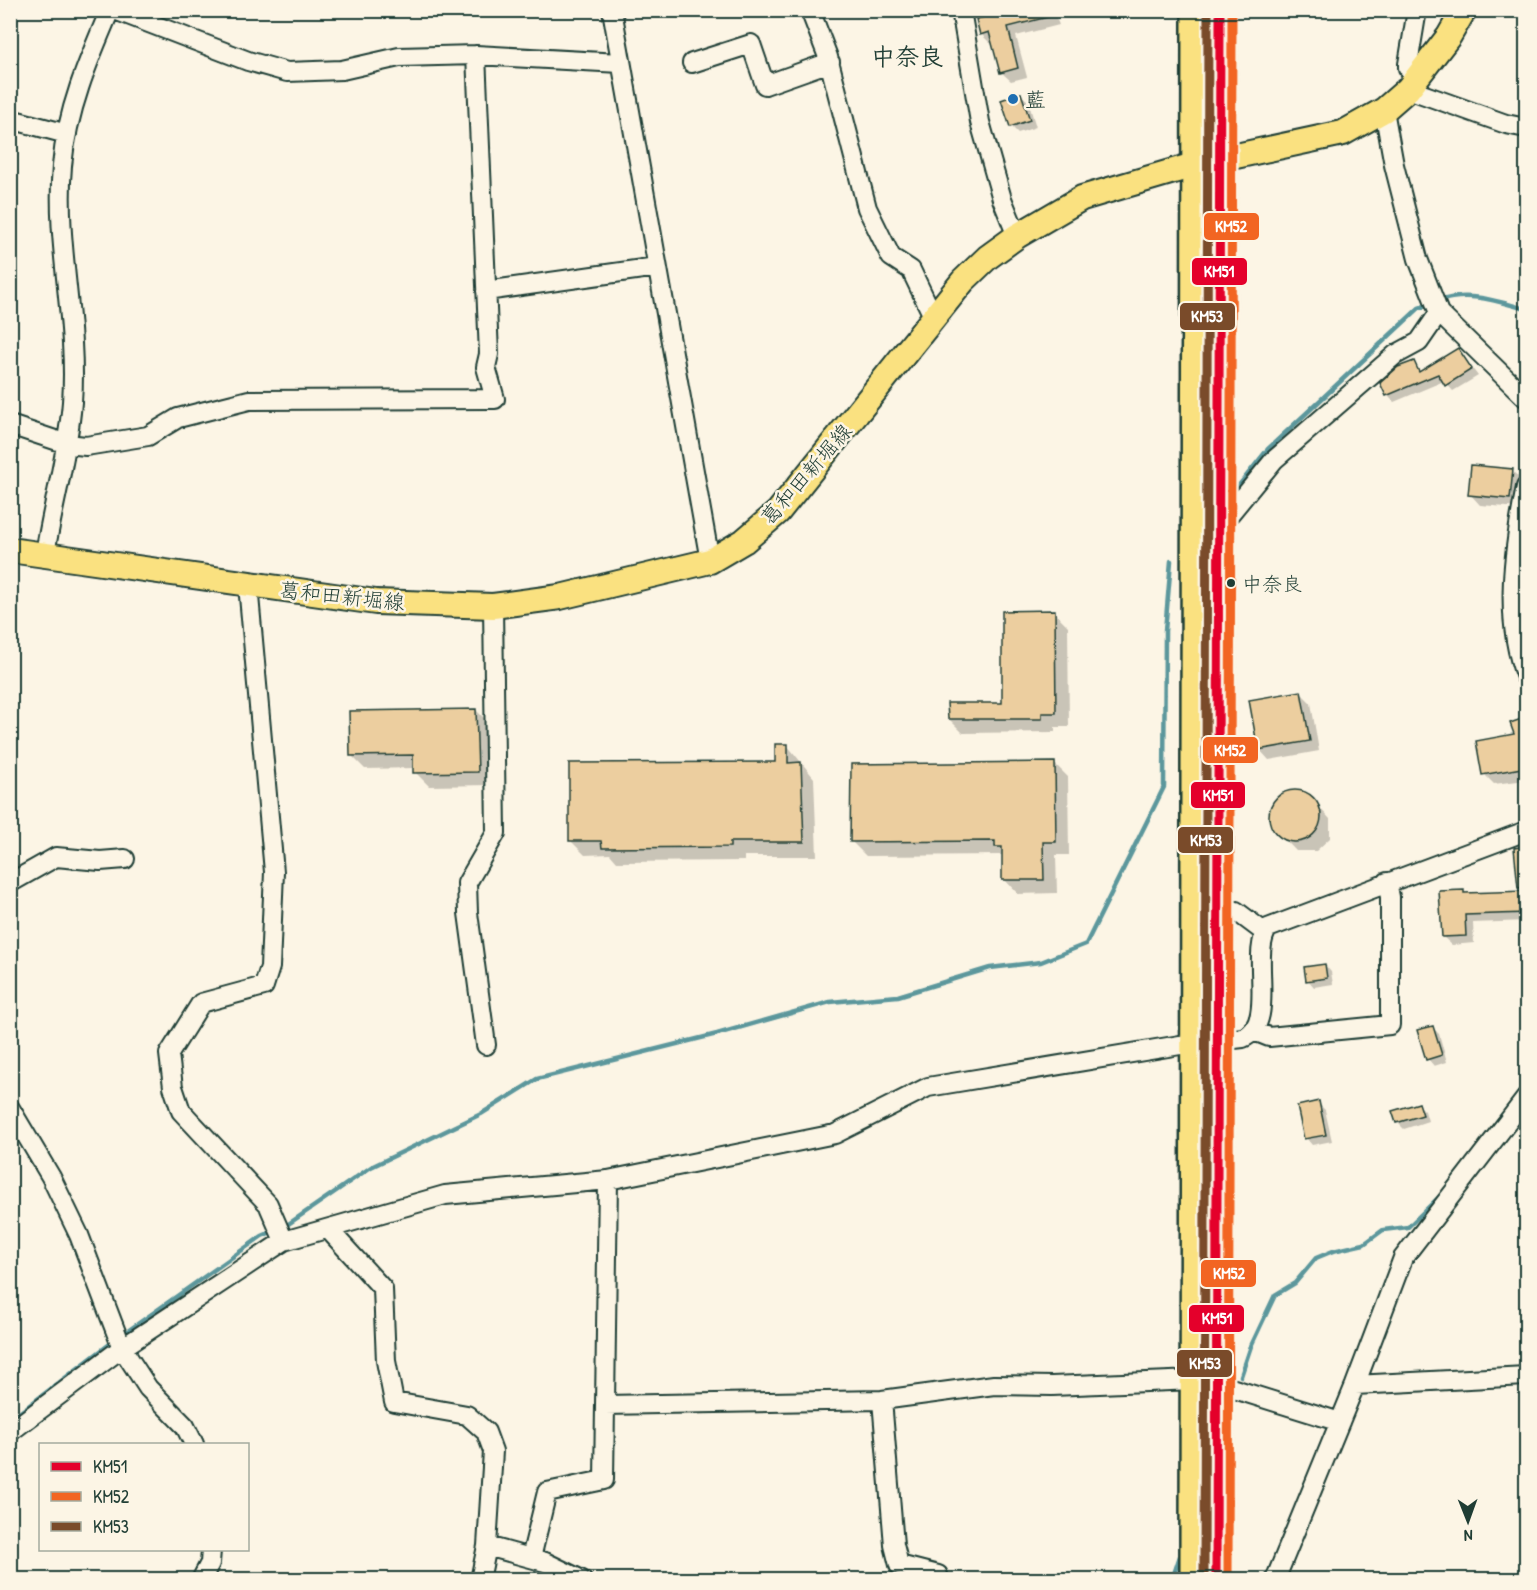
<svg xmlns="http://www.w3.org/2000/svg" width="1537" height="1590" viewBox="0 0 1537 1590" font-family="'Patrick Hand','Klee One',sans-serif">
<rect width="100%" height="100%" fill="#fcf5e5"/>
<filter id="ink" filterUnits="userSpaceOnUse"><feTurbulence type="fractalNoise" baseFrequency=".0167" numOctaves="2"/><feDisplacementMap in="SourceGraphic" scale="12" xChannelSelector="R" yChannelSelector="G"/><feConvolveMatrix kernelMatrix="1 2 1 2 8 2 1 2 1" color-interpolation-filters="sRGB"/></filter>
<g filter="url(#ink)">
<path fill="#0003" d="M1053,10l6,15 -43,11 11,41 -16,4 -10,-9 -8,-30 -3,1 -9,-9 15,-18z
M1021,95l7,6 8,26 -18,6 -7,-7z
M1458,350l20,26 -25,15 -9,-10 -50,21 -7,-7 26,-33 8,10z
M1512,471l11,10 -3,27 -40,-3 -10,-11z
M1054,612l14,14 1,101h-14v5l-92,1 -14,-14 55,-15z
M1301,693l10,10 8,48 -50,9 -10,-11z
M476,710l14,14 1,61 -62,1 -14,-14v-4l-50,1 -14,-14z
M1526,718v62l-32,4 -10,-10z
M787,745l27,33 3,78h-73v5l-127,1 -7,-8 -25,1 -14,-14 205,-78z
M1054,763l14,14 1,78h-13l1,38 -39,1 -14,-15 -1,-24 -137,1 -14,-14z
M1305,792l25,27v19l-14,13h-20l-24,-25v-20l14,-13z
M1526,847v74l-53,2 1,20 -22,2 -9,-8 -2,-44h79l-4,-44z
M1325,965l6,7 2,12 -19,3 -6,-7z
M1432,1027l7,7 8,28 -13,4 -6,-7z
M1318,1103l7,7 7,31 -20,4 -6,-7z
M1418,1104l7,7 3,10 -24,8 -6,-6 -4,-11z"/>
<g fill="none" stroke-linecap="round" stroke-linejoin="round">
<path stroke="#5c979c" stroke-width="4.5" d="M1439,301c30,-10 57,0 87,8
M1233,493l35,-44 151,-141 12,-4
M284,1227l87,-60 110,-53 56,-35 180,-45 113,-32 68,-6 92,-28 51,-6 45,-18 78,-157 1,-156 6,-70
M122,1335l140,-99 14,-6
M1241,1376l10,-30 24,-51 20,-12 21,-25 17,-7 31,-7 19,-14 25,-3 33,-32
M10,1420l105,-80
M1172,1580l10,-30"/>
</g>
<path fill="#ecce9f" stroke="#1f3d34" stroke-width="1.5" d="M994,10h62v5l-48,12 10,41 -18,5 -11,-41 -9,3 -4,-16 19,-4z
M1021,93l9,27 -20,7 -9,-27z
M1458,348l14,21 -27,17 -7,-12 -52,22 -6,-13 18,-16 16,-6 5,11z
M1471,465l42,4 -3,30 -42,-4z
M1055,610l1,103h-14v6h-94l-1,-16h55v-92z
M1301,691l9,50 -52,9 -9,-50z
M476,709l2,63 -65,1v-18l-63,1 -1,-45z
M1527,717v50l-45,8 -6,-34 38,-7 -4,-11z
M775,744h13v19l13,-1 3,80h-74v5l-128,1 -1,-7h-32v-78l206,-1z
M1055,762l1,80h-13l1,38h-42v-33h-7v-6l-145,1 1,-78z
M1269 816a26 26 0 1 1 52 0a26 26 0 1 1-52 0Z
M1527,846v41l-9,1 -4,-40z
M1464,890v3l63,-2v22l-62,2 1,21 -24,1 -3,-46z
M1325,964l2,14 -21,3 -2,-14z
M1433,1026l9,29 -16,5 -9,-30z
M1319,1101l7,34 -22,4 -7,-33z
M1419,1103l4,12 -27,8 -4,-12z"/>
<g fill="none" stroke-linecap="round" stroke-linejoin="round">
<g stroke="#1f3d34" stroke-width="22">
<path id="minor" d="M115,10l133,51 39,11 55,-2 57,-13 77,-2 144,8
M612,10l98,551
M810,10l18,47 39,151 24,49 20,13 23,48
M961,10l19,112 22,77 15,37
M1417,10l-9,54v4l9,9
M692,63l59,-19 14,41 65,-23
M1408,89l98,35 20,4
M1384,110l10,55 24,94 21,54 87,85
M10,119l57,15
M486,291l171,-24
M10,425l57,19 19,2 62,-10 30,-18 71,-18 246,-1 -9,-32 3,-13 -13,-299
M1526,487c-12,60 -23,132 0,190
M1219,527l55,-67 121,-105 24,-13 20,-29
M45,554c8,-51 23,-101 27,-152 6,-79 -17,-158 -10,-236 5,-56 26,-105 48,-156
M248,585l26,287 -4,95 -6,19 -63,17 -32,51 4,33 8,24 87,93 16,37
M10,883l46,-26 44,4 25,-2
M1217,909l19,2 28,21
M1254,1031l15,6 121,-12v-128l-3,-15
M486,1045l-18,-132 -1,-30 29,-50 -3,-227
M10,1108l41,69 28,58 43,113 26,40 37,38 9,18
M329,1230l54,59 3,72 8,41 73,13 19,17 7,19 -6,95 -7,34
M1215,1383l125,39
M1355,1385l171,-9
M882,1400l12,145 5,20 39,10 1,5
M605,1405l277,-5 112,-15 58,1 142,-6
M10,1432l112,-84 162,-107 161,-46 163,-15 227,-46 93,-47 252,-42 63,-7c35,-15 6,-84 25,-110l258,-97
M487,1546l58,16 37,18
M531,1558l16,-66 57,-12 4,-300
M201,1580l9,-17 1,-13
M1275,1580l80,-195 48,-127 123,-160"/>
</g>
<g stroke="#1f3d34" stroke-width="28">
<path id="major" d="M10,550l366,52 117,4 67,-9 150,-36 34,-20 34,-29 185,-231 25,-24 29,-21 65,-38 112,-33 149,-32 41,-23 24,-21 41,-53 15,-26"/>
</g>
<g stroke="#1f3d34" stroke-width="32">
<path id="highway" d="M1194,1580l2,-1570
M1216,1580l4,-1570"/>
</g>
<use href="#minor" stroke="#fcf5e5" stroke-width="18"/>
<use href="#major" stroke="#fae180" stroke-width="24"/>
<use href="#highway" stroke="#fae180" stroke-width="27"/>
<g stroke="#fcf5e5" stroke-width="14">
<path id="bus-1" d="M1216,1580l4,-1570"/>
</g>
<g stroke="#fcf5e5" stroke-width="14">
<path id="bus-2" d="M1228,1580l4,-1570"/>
</g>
<g stroke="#fcf5e5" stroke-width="14">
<path id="bus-3" d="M1204,1580l4,-1570"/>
</g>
<use href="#bus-1" stroke="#e4002b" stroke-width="9"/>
<use href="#bus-2" stroke="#f26522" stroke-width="9"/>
<use href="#bus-3" stroke="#7a4b2a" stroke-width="9"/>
</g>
</g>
<circle fill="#1f6fb2" stroke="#fcf5e5" stroke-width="2" cx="1013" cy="99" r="6"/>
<circle fill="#1f3d34" stroke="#fcf5e5" stroke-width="2" cx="1231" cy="583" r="5"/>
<g text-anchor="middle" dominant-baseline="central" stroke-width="5" stroke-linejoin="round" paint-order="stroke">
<g font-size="20" fill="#1f3d34" stroke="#fcf5e5" text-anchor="start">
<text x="1242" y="583">中奈良</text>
</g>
<g font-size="21" fill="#1f3d34" stroke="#fcf5e5" text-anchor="start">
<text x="1025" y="99">藍</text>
</g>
<g font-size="21" fill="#1f3d34" stroke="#fcf5e5">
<text transform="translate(806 474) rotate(-49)">葛和田新堀線</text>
<text transform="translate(342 596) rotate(6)">葛和田新堀線</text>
</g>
<g font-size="24" font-weight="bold" fill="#1f3d34" stroke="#fcf5e5">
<text x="907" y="56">中奈良</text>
</g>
</g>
<g stroke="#fcf5e5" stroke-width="2">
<rect x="1203" y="212" width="57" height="29" rx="6" fill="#f26522"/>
<rect x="1191" y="257" width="57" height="29" rx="6" fill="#e4002b"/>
<rect x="1179" y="302" width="57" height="29" rx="6" fill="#7a4b2a"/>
<rect x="1202" y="736" width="57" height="28" rx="6" fill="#f26522"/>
<rect x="1190" y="781" width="56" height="28" rx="6" fill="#e4002b"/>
<rect x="1177" y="826" width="57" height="28" rx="6" fill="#7a4b2a"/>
<rect x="1200" y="1259" width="57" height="29" rx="6" fill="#f26522"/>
<rect x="1188" y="1304" width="57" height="29" rx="6" fill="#e4002b"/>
<rect x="1176" y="1349" width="57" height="29" rx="6" fill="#7a4b2a"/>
</g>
<g font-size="16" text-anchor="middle" font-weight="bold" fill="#fff">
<text x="1231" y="232">KM52</text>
<text x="1219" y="277">KM51</text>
<text x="1207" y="322">KM53</text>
<text x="1230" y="756">KM52</text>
<text x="1218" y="801">KM51</text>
<text x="1206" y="846">KM53</text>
<text x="1229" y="1279">KM52</text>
<text x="1217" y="1324">KM51</text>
<text x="1205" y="1369">KM53</text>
</g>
<rect width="1537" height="1590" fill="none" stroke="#fcf5e5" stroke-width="36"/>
<rect x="18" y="18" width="1501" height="1554" fill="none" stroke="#1f3d34" stroke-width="2" filter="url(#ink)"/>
<rect x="39" y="1443" width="210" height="108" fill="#fcf5e5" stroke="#a4ab9e" stroke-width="1.5"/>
<rect x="51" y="1462" width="30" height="9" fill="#e4002b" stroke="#a4ab9e" stroke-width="1.5"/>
<text x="93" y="1473" font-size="18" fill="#1f3d34">KM51</text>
<rect x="51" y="1492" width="30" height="9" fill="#f26522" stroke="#a4ab9e" stroke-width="1.5"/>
<text x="93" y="1503" font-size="18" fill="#1f3d34">KM52</text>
<rect x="51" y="1522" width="30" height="9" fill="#7a4b2a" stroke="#a4ab9e" stroke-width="1.5"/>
<text x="93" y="1533" font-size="18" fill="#1f3d34">KM53</text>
<g transform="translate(1468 1521) rotate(179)" stroke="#fcf5e5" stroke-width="4.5" paint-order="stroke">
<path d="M0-4.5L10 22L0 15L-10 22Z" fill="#1f3d34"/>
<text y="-9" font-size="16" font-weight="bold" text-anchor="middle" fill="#1f3d34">N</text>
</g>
</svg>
